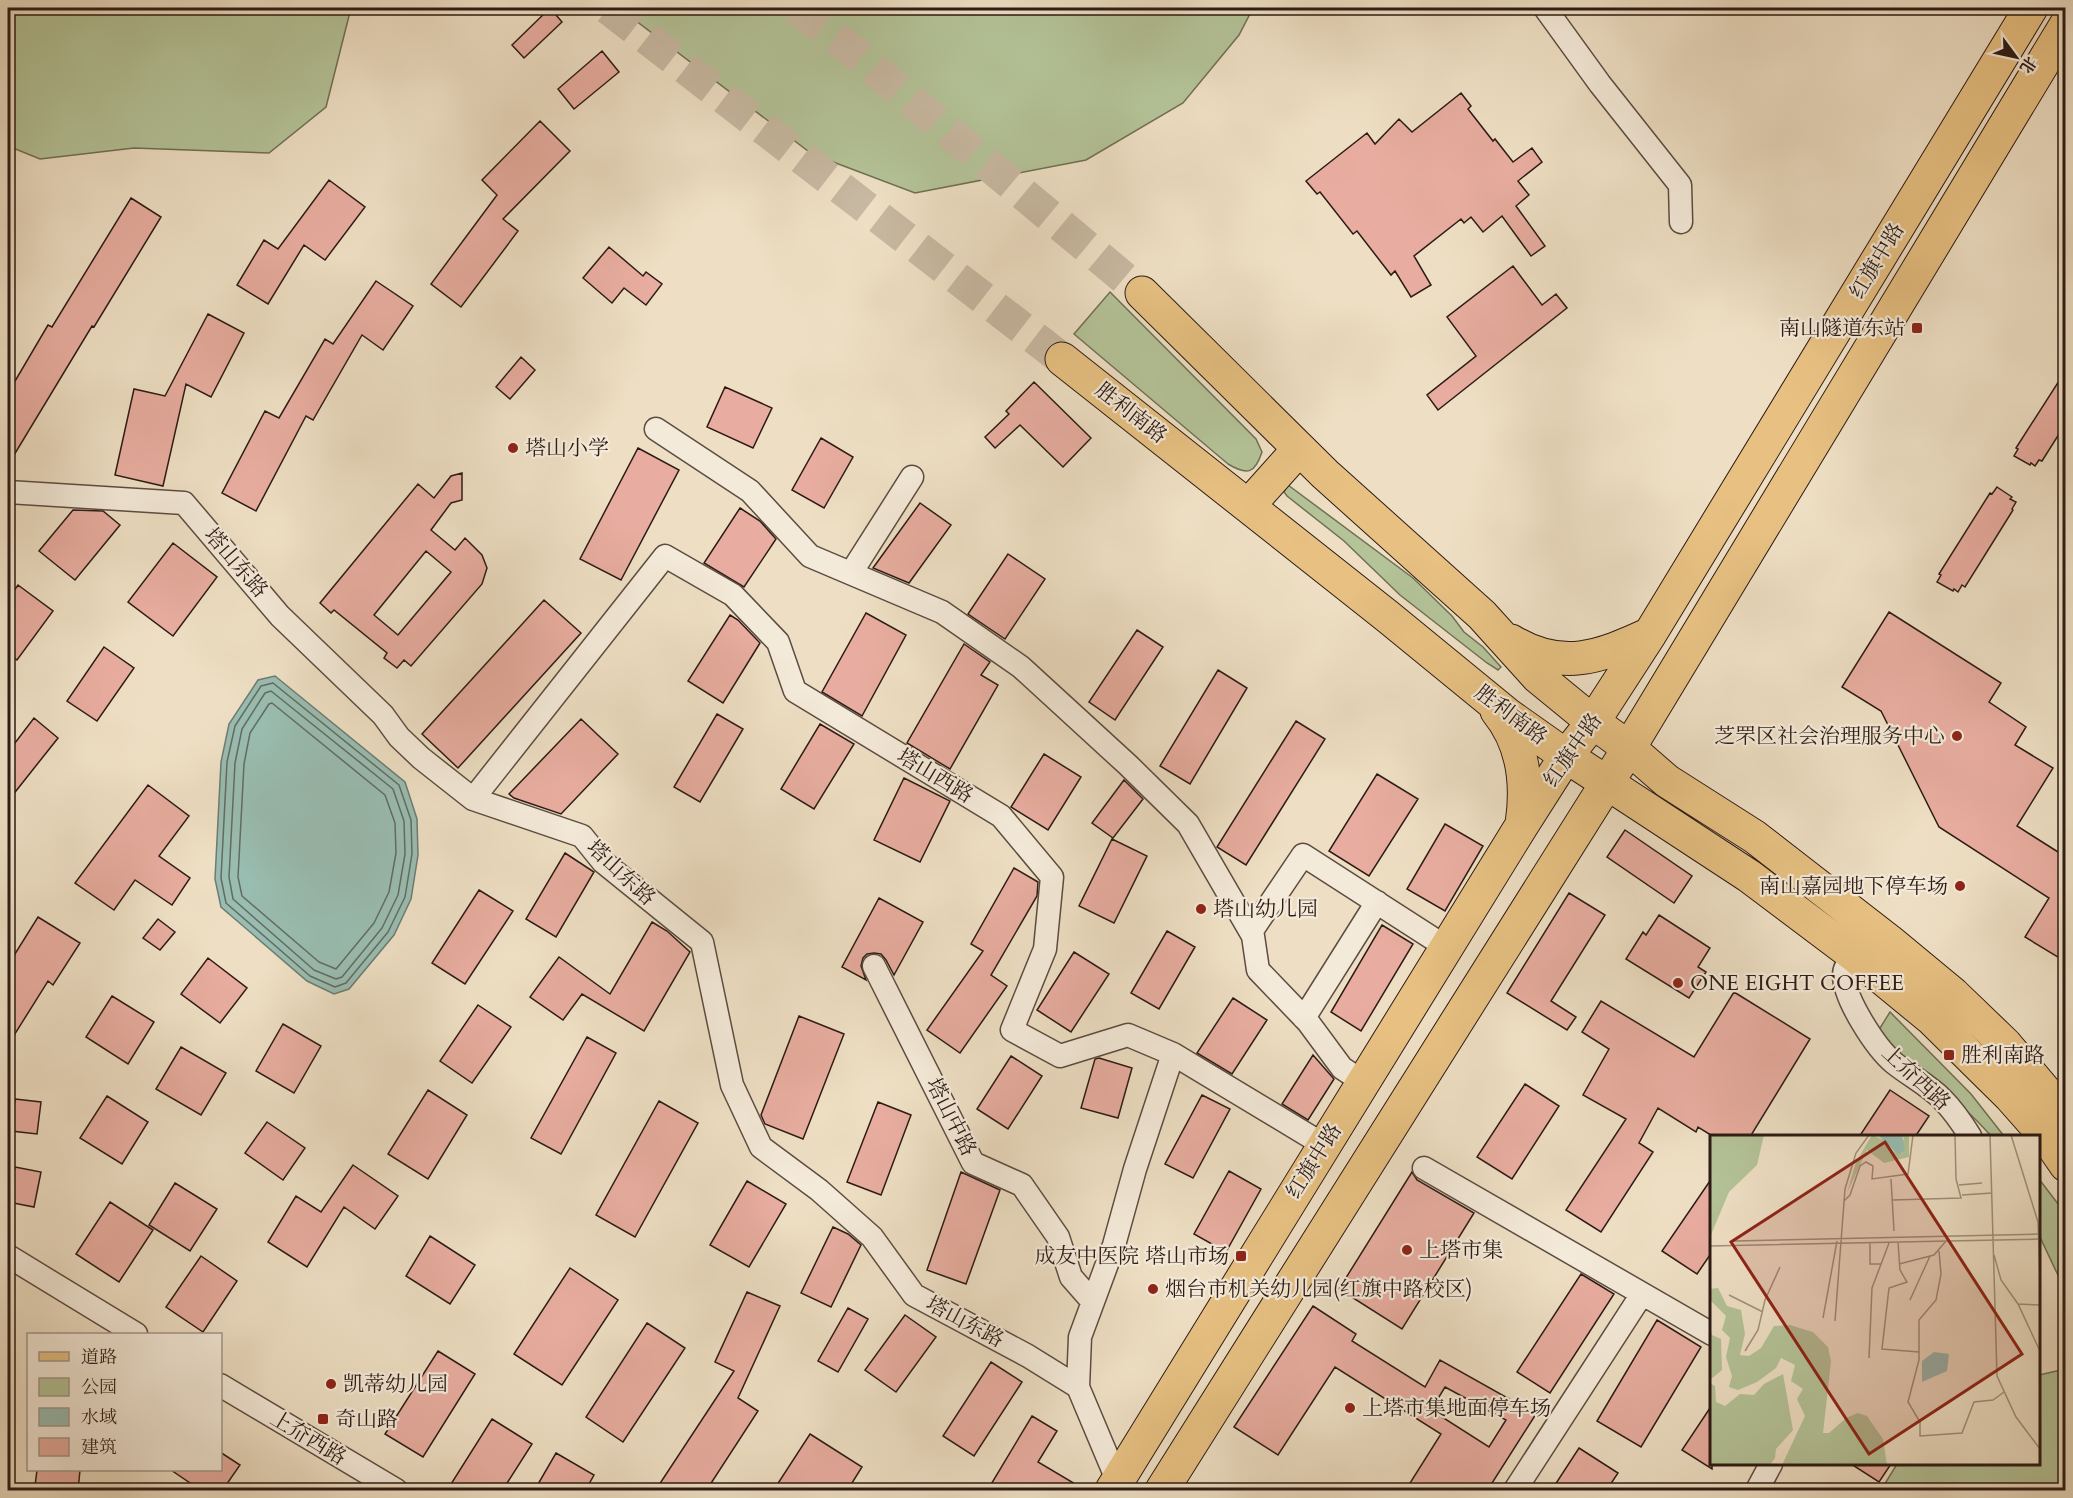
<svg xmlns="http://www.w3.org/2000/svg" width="2073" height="1498" viewBox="0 0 2073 1498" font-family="Cardo,'Noto Serif SC',serif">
<rect width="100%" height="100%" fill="#eedfc4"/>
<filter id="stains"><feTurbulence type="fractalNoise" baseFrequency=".00333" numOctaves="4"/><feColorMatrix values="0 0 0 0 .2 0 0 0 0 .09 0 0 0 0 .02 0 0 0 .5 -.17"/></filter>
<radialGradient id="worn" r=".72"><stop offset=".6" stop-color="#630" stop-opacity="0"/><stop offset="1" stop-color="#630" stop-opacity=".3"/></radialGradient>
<path fill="#b4c398" stroke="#706f56" stroke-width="1.5" d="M8,8h343l-25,99 -57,46 -135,-5 -94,11 -32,-13z
M619,8h634l-14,27 -56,68 -97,57 -171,33 -103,-39z
M1110,292l146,147 6,13c-7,21 -14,24 -34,12l-154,-130z
M1288,485l125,93 39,38 12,16 19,15 18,20 -3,3 -11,-7 -87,-68 -56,-54 -57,-45 -3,-4z
M1890,1012l81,82 33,42h-13c-34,-39 -77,-67 -114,-103z
M2039,1179l26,34v77l-26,-55z
M2065,1369v121h-184l16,-26h141l1,-89z"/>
<path fill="#99bdb1" stroke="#6d7c73" stroke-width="1.5" d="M275,676l130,106 12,37 1,36 -7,44 -17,36 -45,54 -15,5 -27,-13 -86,-74 -6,-28 6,-117 8,-38 29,-44z"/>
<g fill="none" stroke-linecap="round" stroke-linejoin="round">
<path stroke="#626c63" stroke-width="1.5" d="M273,683l126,102 12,35 1,34 -7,43 -17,35 -42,51 -11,4 -25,-11 -84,-73 -5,-25 6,-116 8,-36 26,-40z
M271,691l122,98 11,32 1,33 -7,41 -16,33 -40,49 -6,2 -22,-9 -81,-71 -4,-22 6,-114 7,-34 23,-36z
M272,703l113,92 10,28 1,30 -7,39 -15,31 -38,46 -17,-7 -77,-66 -4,-19 6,-113 6,-31 19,-29z"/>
</g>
<path fill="#e8ada0" stroke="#2c1b15" stroke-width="1.5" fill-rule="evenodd" d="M550,8l12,14 -38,36 -12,-13z
M602,51l17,21 -45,37 -16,-20z
M1461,93l10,13 -3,3 25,32 2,-2 18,23 19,-14 10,14 -24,19 11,14 -13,11 29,40 -14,10 -29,-40 -19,16 -12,-15 -7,6 -3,-4 -47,37 17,29 -20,12 -16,-26 -4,4 -34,-44 -4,3 -33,-42 -3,2 -11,-13 61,-48 8,11 24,-25 13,13z
M540,121l30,30 -67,68 15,12 -57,76 -30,-23 66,-89 -15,-15z
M329,180l36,27 -40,53 -21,-15 -36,59 -31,-19 27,-45 14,9z
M131,198l30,19 -67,110 -2,-1 -84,139v-72l40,-68 4,2z
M609,247l34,29 3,-4 16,12 -16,21 -22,-17 -12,15 -29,-25z
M1513,266l29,39 14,-11 11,14 -129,102 -11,-15 49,-39 -29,-39z
M376,281l37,25 -30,44 -21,-15 -49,85 -7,-4 -50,95 -34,-18 43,-82 14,7 46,-79 8,5z
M208,314l36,19 -33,64 -25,-13 -23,102 -48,-11 19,-86 31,7z
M521,357l14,13 -25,29 -14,-12z
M2066,370v53l-24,38 -3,-1 -4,6 -4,-3 -1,2 -16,-9 4,-7 -2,-1z
M1034,382l57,56 -28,29 -43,-42 -25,23 -10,-11 24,-23 -3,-3z
M725,387l47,21 -19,40 -46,-21z
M821,438l32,19 -29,51 -32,-18z
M638,448l41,22 -58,110 -41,-21z
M462,473v27l-11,3 -20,27 24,20 10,-12 17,17 5,13 -5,16 -71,82 -7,-6 -7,8 -13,-10 3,-5 -53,-43 -3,3 -11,-10 98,-119 16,14 17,-22zM426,551l25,21 -53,63 -24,-20z
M1997,487l15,10 -2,2 6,3 -4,7 1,1 -48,77 -3,-2 -4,7 -4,-3 -1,2 -16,-9 4,-7 -2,-1 51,-81 2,1z
M920,503l31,22 -42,58 -36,-15z
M740,508l20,13 16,18 -32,48 -40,-24z
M73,510l30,1 17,14 -45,55 -36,-29z
M173,543l44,34 -44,59 -45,-34z
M1008,554l37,25 -40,60 -37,-25z
M18,585l35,26 -36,49 -9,-7v-54z
M544,600l37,33 -123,135 -36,-34z
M1889,612l112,71 -12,19 37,25 -11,18 38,23 -36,58 49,31v105l-41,-25 24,-39 -110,-71 -58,-116 -39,-24z
M866,613l40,22 -44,81 -40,-24z
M730,615l8,5 22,23 -37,60 -35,-22z
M1137,630l26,17 -48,73 -26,-18z
M964,644l26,18 -9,13 17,10 -48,84 -43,-26z
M104,647l30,21 -37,53 -30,-20z
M1218,670l29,18 -57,96 -30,-18z
M717,714l26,15 -43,73 -26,-15z
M34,718l24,20 -50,63v-49z
M581,719l37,35 -57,60 -47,-16 -5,-4z
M1296,721l29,18 -79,126 -29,-18z
M820,724l34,20 -40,65 -33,-20z
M1044,754l37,23 -33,53 -37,-23z
M1377,774l41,25 -49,77 -40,-25z
M904,778l46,23 -30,61 -46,-22z
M1124,780l19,19 -30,39 -21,-15z
M148,785l41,31 -30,40 31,22 -18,27 -37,-25 -21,30 -39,-27z
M1445,824l38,22 -38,65 -38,-22z
M1625,830l67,46 -18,27 -67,-46z
M1112,839l35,17 -33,67 -35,-17z
M565,853l29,19 -38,65 -30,-18z
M1014,868l24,14 -1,14 -46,79 16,11 -47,67 -33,-23 56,-79 -12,-7z
M479,890l34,21 -48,73 -33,-21z
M1569,893l36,22 -54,86 25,16 -9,13 -60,-37z
M879,898l44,24 -29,53 -8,-15 -5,-6 -7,-1 -7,1 -4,4 -2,8 5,14 -24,-13z
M1659,915l51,33 -12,19 8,5 -17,26 -63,-39 17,-27 3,3z
M38,917l42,26 -27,42 -5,-4 -40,64v-80z
M158,919l17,13 -15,18 -17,-12z
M652,922l15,9 23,21 -46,79 -62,-37 -19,26 -33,-23 29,-40 51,37z
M1382,925l31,19 -52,87 -30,-19z
M1167,931l28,16 -36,62 -28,-16z
M1074,952l35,22 -38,58 -34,-22z
M208,958l39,30 -27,35 -39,-29z
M1734,992l76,47 -60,98h-36l-16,-10 -2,5 -38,-24 -19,35 14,9 -52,80 -35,-22 60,-91 -43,-24 26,-46 -27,-17 19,-31 93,56z
M112,996l42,26 -26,42 -42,-27z
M1233,998l34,22 -35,54 -35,-21z
M478,1005l33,22 -39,56 -32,-22z
M799,1016l45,18 -41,105 -38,-15 -4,-9z
M283,1024l38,22 -27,47 -38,-22z
M587,1037l29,16 -55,101 -30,-16z
M181,1047l45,26 -25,42 -45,-26z
M1313,1055l21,24 -26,41 -26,-16z
M1011,1056l31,20 -34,53 -31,-20z
M1099,1058l33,10 -14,50 -37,-10 14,-49z
M1525,1084l34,22 -47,73 -35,-22z
M428,1090l39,25 -39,64 -40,-25z
M1890,1090l39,26 -14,21h-56z
M1202,1095l28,14 -37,69 -28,-14z
M107,1096l41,26 -26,42 -42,-26z
M15,1099l26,3 -4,32 -26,-3z
M659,1101l39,22 -63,114 -39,-22z
M878,1102l33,13 -30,80 -34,-13z
M267,1122l38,26 -22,32 -38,-27z
M353,1165l45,31 -23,33 -31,-22 -37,60 -39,-25 28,-46 25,16z
M15,1167l26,5 -7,35 -26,-5z
M1229,1171l32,18 -35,63 -32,-18z
M961,1172l39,18 -34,94 -39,-14z
M1412,1172l5,8 57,33 -72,116 -63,-40z
M1712,1178v74l-15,22 -35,-23z
M747,1181l39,23 -37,63 -39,-22z
M175,1183l42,26 -27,42 -41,-26z
M110,1202l43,28 -34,52 -43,-28z
M833,1227l15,7 13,11 -30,62 -30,-14z
M430,1236l45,29 -25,39 -44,-28z
M201,1256l36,25 -34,51 -37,-25z
M570,1268l48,32 -56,85 -48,-31z
M1581,1274l33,20 -64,99 -33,-21z
M747,1292l33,14 -42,92 20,13 -52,80h-51l79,-120 -19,-9z
M1313,1306l43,28 -4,7 73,46 15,-27 96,54 -49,77h-82l36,-57 -106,-67 -57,88 -44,-28zM1445,1387l61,33 -17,27 -58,-37z
M848,1308l20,11 -30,53 -20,-11z
M905,1315l31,22 -40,55 -31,-22z
M1657,1320l44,27 -60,100 -44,-26z
M647,1323l38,25 -62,94 -37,-25z
M438,1351l37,23 -52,83 -38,-23z
M991,1362l31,20 -48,74 -31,-20z
M1712,1405v64l-30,-19z
M1032,1416l25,15 -19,31 49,29h-89l-8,-5z
M492,1419l40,25 -30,47h-41l-10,-7z
M810,1434l52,33 -15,24h-74z
M1579,1448l39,25 -12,18h-55z
M220,1452l20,13 -18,26h-20l-31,-21h49z
M556,1453l38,22 -9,16h-51z
M1851,1464h40l-12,18z
M37,1470h43l-2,21 -43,-5z"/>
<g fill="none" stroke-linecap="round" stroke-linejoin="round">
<path stroke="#c7b8a1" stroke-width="33" stroke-dasharray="33 16" stroke-linecap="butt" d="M608,8l454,351
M796,8l44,33 302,252"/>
<g stroke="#5c4c41" stroke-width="25">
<path id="minor" d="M1545,8l55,76 80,101 1,37
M656,429l94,62 60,65 132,56 79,55 107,98 60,59 65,112 5,34 50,52 34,46 21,14
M8,492l176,11 96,113 103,99 16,22 22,21 52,41 109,37 21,26 99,80 30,143 29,62 58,43 53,47 42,58 114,61 50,31
M851,573l61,-96
M473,799l192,-243 68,39 45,47 17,49 206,125 51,61 -7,72 -33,81 48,26 68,-21 45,19 151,91
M1251,932l52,-77 143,92
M1854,955c-5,7 -10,12 -10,20 0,24 32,73 50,88 15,12 34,22 48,36 11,11 20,24 28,37
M874,966l99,197 49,22 36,52 13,40 21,24
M1304,1018l73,-116
M1424,1168l288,166
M8,1256l128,78
M220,1385l176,105
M1118,1482l-40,-95 2,-50 34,-92 21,-76 38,-115
M1515,1490l127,-196
M1757,1490l14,-26"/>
</g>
<g stroke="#2c1b15" stroke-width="35">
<path id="primary" d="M1142,293l183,181 157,141 56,62 55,45 36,26 38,33 88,56 134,104 64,53 52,50 61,72
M1062,359l325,257 121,99 58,41 183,120 105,79 78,64 78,77 38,43 18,26
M1249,505l50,-56
M1511,641c51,31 89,16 139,-7
M1497,711c27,33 31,73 25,113
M1112,1490l410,-665 44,-69 27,-34 57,-88 381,-626
M1162,1490l467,-742 437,-723"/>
</g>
<use href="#minor" stroke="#f4ead9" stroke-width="22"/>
<use href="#primary" stroke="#e7c082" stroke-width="33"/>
</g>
<g fill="#8f2418" stroke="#f4ead9" stroke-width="2">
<rect x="1911" y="322" width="12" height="12" rx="3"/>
<circle cx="513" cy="448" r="6"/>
<circle cx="1957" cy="736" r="6"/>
<circle cx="1960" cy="886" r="6"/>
<circle cx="1201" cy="909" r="6"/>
<circle cx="1678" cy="983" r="6"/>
<rect x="1943" y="1049" width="12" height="12" rx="3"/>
<circle cx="1407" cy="1250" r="6"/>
<rect x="1235" y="1250" width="12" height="12" rx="3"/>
<circle cx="1153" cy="1289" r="6"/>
<circle cx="331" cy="1384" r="6"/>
<circle cx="1350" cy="1408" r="6"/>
<rect x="317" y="1413" width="12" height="12" rx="3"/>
</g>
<g text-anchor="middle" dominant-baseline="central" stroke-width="4.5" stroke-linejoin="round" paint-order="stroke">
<g font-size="21" fill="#2c1b15" stroke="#f4ead9">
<text transform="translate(1877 261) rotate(-59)">红旗中路</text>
<text transform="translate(1131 413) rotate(38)">胜利南路</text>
<text transform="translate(236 563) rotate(49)">塔山东路</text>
<text transform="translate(1511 715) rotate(37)">胜利南路</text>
<text transform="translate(1573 750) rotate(-55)">红旗中路</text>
<text transform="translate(935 776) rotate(31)">塔山西路</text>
<text transform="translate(621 873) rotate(43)">塔山东路</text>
<text transform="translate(1916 1078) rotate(43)">上夼西路</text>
<text transform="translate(951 1117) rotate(63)">塔山中路</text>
<text transform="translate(1314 1161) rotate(-58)">红旗中路</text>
<text transform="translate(965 1322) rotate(28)">塔山东路</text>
<text transform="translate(308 1438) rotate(31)">上夼西路</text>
</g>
<g font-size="21" fill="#2c1b15" stroke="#f4ead9" text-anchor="start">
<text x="1905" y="328" text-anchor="end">南山隧道东站</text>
<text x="525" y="448">塔山小学</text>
<text x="1945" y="736" text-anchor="end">芝罘区社会治理服务中心</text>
<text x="1948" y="886" text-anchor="end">南山嘉园地下停车场</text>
<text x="1213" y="909">塔山幼儿园</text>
<text x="1690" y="983">ONE EIGHT COFFEE</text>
<text x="1961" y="1055">胜利南路</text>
<text x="1419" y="1250">上塔市集</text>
<text x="1229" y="1256" text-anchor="end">成友中医院 塔山市场</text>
<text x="1165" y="1289">烟台市机关幼儿园(红旗中路校区)</text>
<text x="343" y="1384">凯蒂幼儿园</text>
<text x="1362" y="1408">上塔市集地面停车场</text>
<text x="335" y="1419">奇山路</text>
</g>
</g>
<g transform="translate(1710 1135)">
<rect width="330" height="330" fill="#eedfc4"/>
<path d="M0,0h54l-7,30 -28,27 -19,45zM162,0l12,5 10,12 10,-13 -2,-4h7v22l-25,6 -17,-13 -20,43 9,-31zM8,153l9,18 14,4 4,24 -5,21 9,1 12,-8 13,-22 16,-1 23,7 15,15 3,14 -8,72h6l17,-15 12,-5 9,3 16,23 4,26h-105l23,-49 -8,-17 6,-10 -12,-8 4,-16 -14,-7 -5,10 -19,14 -19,8 -9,-3 3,-11 -6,-19 4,-19 -8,-8 4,-14 -16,-16v-11zM0,193l2,7 9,4 1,31 -12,10zM73,239l10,56 -17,19 -1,9 -5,7h-60v-82l5,3 1,16 9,4 15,-12 14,1 10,-11z" fill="#b4c398"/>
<path d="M192,0l3,15 -7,5 -20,-20zM224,217l15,2 -2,17 -25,11v-21z" fill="#99bdb1"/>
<path fill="none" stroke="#a0917e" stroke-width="1.5" d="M280,0l7,241 19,41 24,32M301,0l27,87 2,56M181,44l3,52M249,50l23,-2M252,60l30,-2M182,65l69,-2 -5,-19 -1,-44M134,66l6,-6 10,-29 6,-4 7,4 -1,13 36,-5 5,-39M24,106l306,-7M188,107l2,28 7,12 -18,6 -7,61 37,3M160,108v21h11M0,111l330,-7M229,116l2,23 -5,26 -17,20v40l-11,42 12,20v14l42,-3 12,-31 19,-2 11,-8M284,120l7,25 17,24 22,47M189,129l35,-9 12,-14M19,160l34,17M200,165l20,-44M308,169l22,1M113,183l14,-77M125,186l10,-132 11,-36 13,-18M35,216l13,-21 7,-30 15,-33M159,223l3,-70 17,-45"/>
<path fill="#8f2418" fill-opacity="0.15" stroke="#8f2418" stroke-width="3" d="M175,7l137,212 -153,100 -138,-212z"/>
<rect width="330" height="330" fill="none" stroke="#2c1b15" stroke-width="3"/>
</g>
<rect width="2073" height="1498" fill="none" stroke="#eedfc4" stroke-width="30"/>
<rect x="9" y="9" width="2055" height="1480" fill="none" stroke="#2c1b15" stroke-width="3"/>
<rect x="15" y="15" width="2043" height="1468" fill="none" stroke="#2c1b15" stroke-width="1.5"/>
<rect x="27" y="1333" width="195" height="138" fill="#f4ead9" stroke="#a4978b" stroke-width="1.5"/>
<rect x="39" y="1352" width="30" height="9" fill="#e7c082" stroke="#a4978b" stroke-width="1.5"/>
<text x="81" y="1363" font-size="18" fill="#2c1b15">道路</text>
<rect x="39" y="1378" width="30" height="18" fill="#b4c398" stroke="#a4978b" stroke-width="1.5"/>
<text x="81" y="1393" font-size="18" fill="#2c1b15">公园</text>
<rect x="39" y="1408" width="30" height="18" fill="#99bdb1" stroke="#a4978b" stroke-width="1.5"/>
<text x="81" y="1423" font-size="18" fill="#2c1b15">水域</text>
<rect x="39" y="1438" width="30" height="18" fill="#e8ada0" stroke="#a4978b" stroke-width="1.5"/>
<text x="81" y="1453" font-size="18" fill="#2c1b15">建筑</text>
<g transform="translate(2016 57) rotate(123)" stroke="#f4ead9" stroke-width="4.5" paint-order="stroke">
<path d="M0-4.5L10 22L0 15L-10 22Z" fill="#2c1b15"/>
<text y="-9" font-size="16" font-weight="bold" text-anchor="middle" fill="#2c1b15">北</text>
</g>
<rect width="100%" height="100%" filter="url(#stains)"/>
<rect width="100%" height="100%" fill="url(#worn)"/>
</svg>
